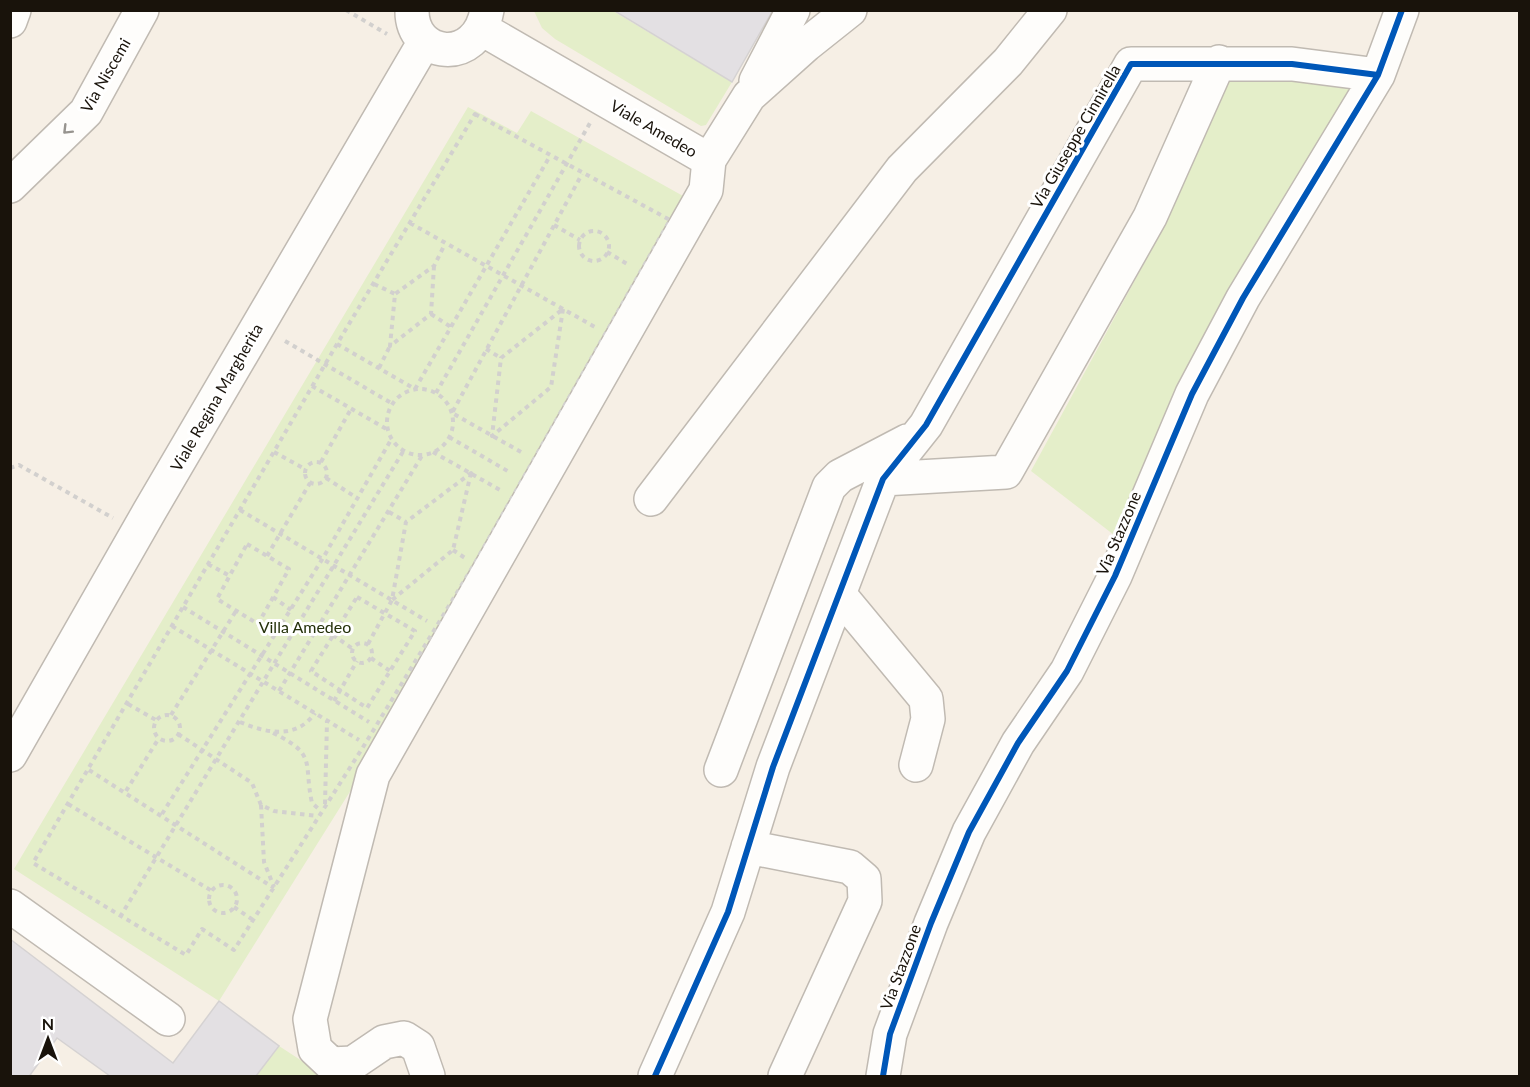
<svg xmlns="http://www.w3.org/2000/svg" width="1530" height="1087" viewBox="0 0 1530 1087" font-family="Lato,sans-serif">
<rect width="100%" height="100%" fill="#f6efe5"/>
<path fill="#e4eec9" d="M534,11h79l119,71 -26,43 -5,1 -146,-87 -13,-11z
M1241,70l117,10 -240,458 -87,-67 122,-224 57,-143 13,-22z
M468,107l49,26 14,-22 161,90 -286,501 -187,299 -205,-132z
M279,1046l46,30h-69z"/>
<path fill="#e3e0e3" stroke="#d5d2d2" stroke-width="1.5" d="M613,10h160l-41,72z
M10,939l163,124 46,-62 60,45 -23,30h-146l-53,-38 -27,37 3,1h-23z"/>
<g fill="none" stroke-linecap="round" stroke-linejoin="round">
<g stroke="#c0bab2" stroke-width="36">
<path id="minor" d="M412,10c-1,48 65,57 75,0
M10,21l4,-11
M482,29l227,131 40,-64 57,-51 44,-35
M756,81l37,-71
M10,186l76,-74 56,-102
M883,479l123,-7 144,-255 69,-155
M651,499l251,-330 106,-107 42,-52
M839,594l87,105 2,20 -12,46
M10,755l139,-243 276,-471
M721,770l108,-283 11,-11 67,-35
M748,847l102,20 14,12 1,22 -80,175
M10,906l158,113
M428,1076l-10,-29 -14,-9 -20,4 -31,21 -22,1 -16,-15 -5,-30 63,-244 333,-585 3,-30
M655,1076l73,-164 45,-145 110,-288 43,-54 205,-361h161l86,11
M883,1076l7,-42 41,-111 38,-91 49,-89 49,-72 48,-95 77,-182 51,-96 135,-223 24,-65"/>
</g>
<path stroke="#d2d0ce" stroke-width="4" stroke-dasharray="4.5 4.5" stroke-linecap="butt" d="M346,10l41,24
M475,114l195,106 -195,343 -110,181 -131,206 -32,-21 -16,26 -153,-92 304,-519z
M410,223l185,104
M554,225l26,15
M579 246a15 15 0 1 1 30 0a15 15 0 1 1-30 0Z
M607,252l22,13
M434,266l-3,48 -41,32 5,-52 39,-28 11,-22
M374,284l21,10
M563,309l-12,78 -59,49 9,-78z
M431,314l20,13
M285,341l108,63
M337,344l78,45 135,-233
M486,349l15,9
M379,368l11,-22
M312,386l76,44
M387 422a33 33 0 1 1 66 0a33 33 0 1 1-66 0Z
M436,393l154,-270
M449,437l62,36
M274,452l31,17
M433,452l67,38
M521,452l-69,-39 130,-239
M305 473a11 11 0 1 1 22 0a11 11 0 1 1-22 0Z
M321,462l30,-53
M10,468l9,-3 94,53
M471,473l-18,77 -61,50 14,-78z
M326,478l31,20
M240,510l187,111
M389,512l17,10
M247,544l42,25 -31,55 -41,-25z
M453,550l12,8
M267,556l43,-73
M208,564l22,12
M273,597l18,13
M357,597l58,34 -48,77 -56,-37z
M183,607l186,115
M172,626l187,114
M333,635l20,14
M352 653a10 10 0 1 1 20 0a10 10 0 1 1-20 0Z
M368,644l24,-44
M371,658l19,13
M279,691l144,-237
M334,701l23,-40
M128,704l28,16
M171,715l65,-104
M154 728a13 13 0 1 1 26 0a13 13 0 1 1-26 0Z
M240,722c26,11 56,18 75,-9
M273,733c45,22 30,29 39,70l9,8
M178,734l74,49 9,22 13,6 44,5
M89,770l185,118
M126,791l33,-53
M68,804l144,87
M325,804l2,-83
M261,805l3,57 10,25
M162,814l161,-256 69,-120
M209 899a14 14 0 1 1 28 0a14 14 0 1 1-28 0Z
M234,907l19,13
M120,917l284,-467"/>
<use href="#minor" stroke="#fefdfb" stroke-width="33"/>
<g stroke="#fff" stroke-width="10">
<path id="cycleway" d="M655,1076l73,-164 45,-145 110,-288 43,-54 205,-361h161l86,11
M883,1076l7,-42 41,-111 38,-91 49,-89 49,-72 48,-95 77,-182 51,-96 135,-223 24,-65"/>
</g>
<use href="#cycleway" stroke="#0057b8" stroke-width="6"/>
</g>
<defs><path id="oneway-chevron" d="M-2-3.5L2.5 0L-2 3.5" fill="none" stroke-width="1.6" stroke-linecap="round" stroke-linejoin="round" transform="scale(1.5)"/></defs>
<use stroke="#97948f" href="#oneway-chevron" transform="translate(67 130) rotate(135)"/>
<g text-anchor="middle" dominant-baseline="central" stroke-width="6" stroke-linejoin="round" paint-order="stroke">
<g font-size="16" fill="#19130b" stroke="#fff">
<text transform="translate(105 75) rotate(-60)">Via Niscemi</text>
<text transform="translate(654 128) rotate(30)">Viale Amedeo</text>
<text transform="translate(1075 136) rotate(-60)">Via Giuseppe Cinnirella</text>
<text transform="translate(216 397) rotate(-60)">Viale Regina Margherita</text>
<text transform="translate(1118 533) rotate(-67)">Via Stazzone</text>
<text transform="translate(900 967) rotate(-70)">Via Stazzone</text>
</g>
<g font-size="16" fill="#24310a" stroke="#fff">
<text x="305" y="626">Villa Amedeo</text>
</g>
</g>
<rect width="1530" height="1087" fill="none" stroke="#19130b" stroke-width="24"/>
<g transform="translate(48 1039)" stroke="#ffffff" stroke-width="4.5" paint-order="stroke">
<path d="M0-4.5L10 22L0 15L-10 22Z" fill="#19130b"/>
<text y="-9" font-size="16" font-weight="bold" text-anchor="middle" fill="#19130b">N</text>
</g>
</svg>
